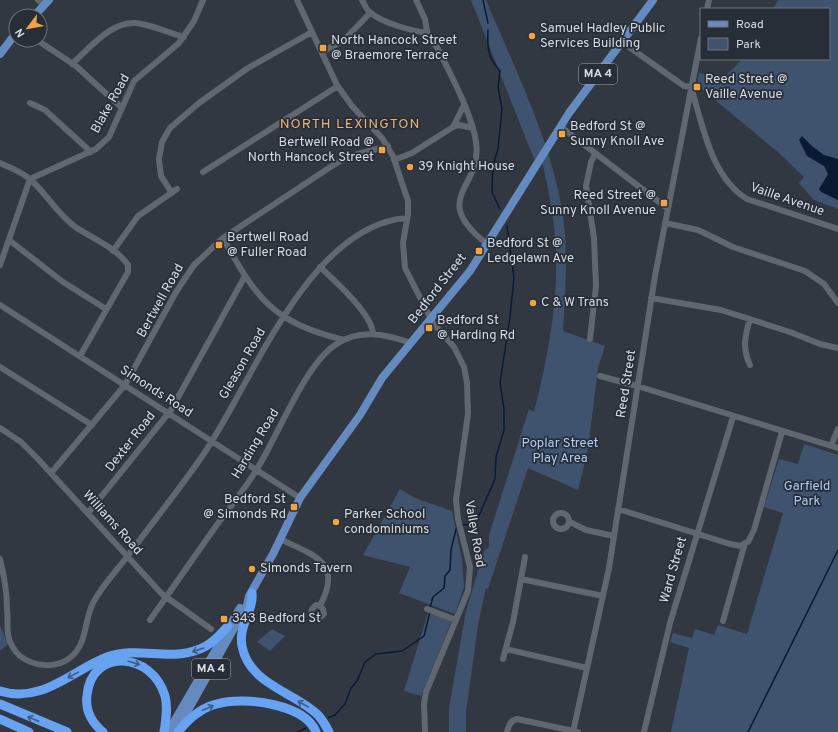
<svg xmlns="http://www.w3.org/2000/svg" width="838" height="732" viewBox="0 0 838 732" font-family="Overpass,sans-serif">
<rect width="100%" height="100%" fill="#313842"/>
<path fill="#3f536e" d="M471,0h15c28,67 64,138 76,210 7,40 3,81 1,121l42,15 -7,22 -10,81 -10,41 -50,-22 -40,121 -2,-1 -8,37 -12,87v20h-17v-24l17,-97 18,-60 5,-4v-12l40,-126 5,3c13,-52 24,-106 22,-160 -1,-29 -7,-59 -13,-87l-9,-6z
M778,0h60v209l-24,-9 -15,-17 5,-6 -25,-24 -82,-68 2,-12 25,5 18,-19h87v-50h-56z
M804,444l34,11v277h-167l18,-84 -19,-6 3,-9 19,5 3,-9 19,6 4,-10 29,9 36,-121 -19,-6 15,-48 19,5z
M400,489l15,9 37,13 10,49 2,27 -9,27 -56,-21 11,-26 -47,-12z
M428,613l24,7 -31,76 -17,-5z
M0,626l8,18 -8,7z
M272,629l13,7 -15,15 -13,-9z"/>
<path fill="#091b33" d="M802,136l10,10 12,9 14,4v41l-17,-8 -2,-3 9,-15 -4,-8 -17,-10 -8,-16z"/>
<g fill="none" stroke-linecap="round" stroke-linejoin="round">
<path stroke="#091b33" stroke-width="1.5" d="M483,0l5,23
M488,30c-1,19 0,27 12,41l-2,16 4,22 -4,40 -5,16 -1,27 8,17
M462,525l11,-1 4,-4 18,-41 1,-22 8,-27v-21l-4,-26 10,-66 4,-39 -7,-52
M430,608l3,-11 11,-9 1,-12 5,-6 1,-20 5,-21
M328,718l7,-3 10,-11 6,-16 6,-7 8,-19 11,-8 26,-3 22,-15 6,-24
M298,732l8,-4
M748,732l90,-182"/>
<path stroke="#5f6771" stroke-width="6" d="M38,0l6,5
M297,0l40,85 15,21 30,32 11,18 15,45v13l-5,29 2,25 28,55 21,24 10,20 3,16 1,31 -12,86 2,19 12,48 -2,24 -42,101 -2,12 1,28
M362,0c3,5 4,10 9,13 11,10 42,18 56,20
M416,0c3,6 6,13 9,19 1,5 1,11 3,15 3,6 7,10 10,15 13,26 34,65 38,93 7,47 -48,55 11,102
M707,9l2,-9
M37,40l39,26 46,42
M622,42l62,44 7,1c12,39 20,90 56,112l91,30
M322,52l22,-12 26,-27
M72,64c19,-17 42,-47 70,-40 14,3 28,9 42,13
M30,103l15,7 46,42
M453,127l11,-22
M561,127l106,81
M394,160l18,-7 41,-26 6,-2 14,3
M0,163c11,5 23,9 32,18 15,14 25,32 42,45 17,12 42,21 54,39v7l-48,84
M203,172l135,-86
M172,193l-11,-17 -2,-17 3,-17 8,-14 29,-25 49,-35 64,-36
M665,223l33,7 35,17 72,24 19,13 14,19
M223,238c34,62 50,84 121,102
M9,240l54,42 43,27
M113,251l25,-35 39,-27
M0,265l30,-86 66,-30 13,-12 25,-56 45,-38 15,-22 9,-21
M320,267c16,15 51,46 53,66
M651,298l70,12 69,22 30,12 18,4
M0,305l300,193
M590,339l6,-53 -2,-48 -8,-52 5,-24 4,-8
M750,365c-8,-16 -5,-30 0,-46
M0,367l92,58
M600,376l37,10 201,62
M0,428l21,14 16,16 125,136 49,35
M831,446l7,-17
M51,473l74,-88 51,-93 18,-27 29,-27 109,-72 15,-9 41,-11
M618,509l112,35 11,2 4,-3
M553 521a8 8 0 1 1 16 0a8 8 0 1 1-16 0Z
M88,513l83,-103 74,-134
M570,522l16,8 28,6
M280,539c35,17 63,23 40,67l3,3 1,5 -4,4h-6l-3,-5 1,-4 4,-4 4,1
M0,559c4,16 7,33 7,50 1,8 0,17 1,25 1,8 6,17 12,22 14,11 37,13 51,1 17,-14 13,-39 23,-56 9,-16 22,-30 33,-44 25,-34 52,-67 76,-102 49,-71 105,-230 204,-237
M521,579l82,17
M427,609l29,11
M150,620c22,-31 44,-63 66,-94 14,-19 29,-37 41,-57 21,-33 47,-103 78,-124 24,-17 50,-11 76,-2
M723,621l22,-78 3,-1 6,-12 28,-98
M506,649l81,19
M503,659l10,-37 12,-65
M507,732c2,-7 3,-11 10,-13l61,13
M573,732l36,-164 46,-292 46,-238
M644,732l26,-109 63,-206"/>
<path stroke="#648abf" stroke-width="8" d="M34,16l15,-16
M0,54l16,-21
M177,730l70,-125 2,-9 24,-42 27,-56 60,-83 22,-37 88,-107 99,-158 84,-113
M168,732l72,-124"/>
<path stroke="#67a2f3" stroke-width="9" d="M252,593c2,18 -14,32 -10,53 7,38 50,45 75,68 5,5 9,12 12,18
M0,691c42,13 71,-20 107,-34 29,-11 62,4 90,-7 13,-4 22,-14 31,-24
M0,704l67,28
M0,719l29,13
M103,732c-12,-10 -18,-22 -16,-37 5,-48 65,-43 78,1 3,11 1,24 -1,36
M178,732c11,-14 25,-26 43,-29 25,-6 84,1 95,29"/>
</g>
<defs><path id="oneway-shaft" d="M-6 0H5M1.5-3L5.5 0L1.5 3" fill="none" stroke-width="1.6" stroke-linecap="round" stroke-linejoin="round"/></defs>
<g stroke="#415c82">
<use href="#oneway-shaft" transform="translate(198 650) rotate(161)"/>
<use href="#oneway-shaft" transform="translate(134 663) rotate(16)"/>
<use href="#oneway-shaft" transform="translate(73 675) rotate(151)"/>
<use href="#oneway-shaft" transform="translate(303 704) rotate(-150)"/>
<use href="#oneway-shaft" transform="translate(208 708) rotate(-23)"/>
<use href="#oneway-shaft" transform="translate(33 719) rotate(-157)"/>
</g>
<g fill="#f3a442" stroke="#272e37" stroke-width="1.5">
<circle cx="532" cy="36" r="4"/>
<rect x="319" y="44" width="8" height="8" rx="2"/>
<rect x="693" y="83" width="8" height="8" rx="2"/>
<rect x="558" y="130" width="8" height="8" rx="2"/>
<rect x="378" y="146" width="8" height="8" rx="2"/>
<circle cx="410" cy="167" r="4"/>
<rect x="660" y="199" width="8" height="8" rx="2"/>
<rect x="215" y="241" width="8" height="8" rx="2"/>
<rect x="475" y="247" width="8" height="8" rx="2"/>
<circle cx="533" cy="303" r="4"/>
<rect x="425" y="324" width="8" height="8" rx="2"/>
<rect x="290" y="503" width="8" height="8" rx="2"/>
<circle cx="336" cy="522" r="4"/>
<circle cx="252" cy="569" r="4"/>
<rect x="220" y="615" width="8" height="8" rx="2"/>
</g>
<g text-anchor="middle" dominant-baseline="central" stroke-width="3.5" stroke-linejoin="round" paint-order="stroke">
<g fill="#272e37" stroke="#a2a8af" stroke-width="1">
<rect x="579" y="64" width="38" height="20" rx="3"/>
<rect x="192" y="659" width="38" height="20" rx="3"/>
</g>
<g font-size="12" font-weight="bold" fill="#d7dce2">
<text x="598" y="74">MA 4</text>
<text x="211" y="669">MA 4</text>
</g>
<g font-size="13" fill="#d7dce2" stroke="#272e37" text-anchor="start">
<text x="540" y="29">Samuel Hadley Public<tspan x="540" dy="15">Services Building</tspan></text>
<text x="331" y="41">North Hancock Street<tspan x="331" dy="15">@ Braemore Terrace</tspan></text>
<text x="705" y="80">Reed Street @<tspan x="705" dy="15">Vaille Avenue</tspan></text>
<text x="570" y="127">Bedford St @<tspan x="570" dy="15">Sunny Knoll Ave</tspan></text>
<text x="374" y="143" text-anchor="end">Bertwell Road @<tspan x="374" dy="15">North Hancock Street</tspan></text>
<text x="418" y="167">39 Knight House</text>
<text x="656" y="196" text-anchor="end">Reed Street @<tspan x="656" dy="15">Sunny Knoll Avenue</tspan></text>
<text x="227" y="238">Bertwell Road<tspan x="227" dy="15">@ Fuller Road</tspan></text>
<text x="487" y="244">Bedford St @<tspan x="487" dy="15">Ledgelawn Ave</tspan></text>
<text x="541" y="303">C &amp; W Trans</text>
<text x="437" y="321">Bedford St<tspan x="437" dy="15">@ Harding Rd</tspan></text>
<text x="286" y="500" text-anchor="end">Bedford St<tspan x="286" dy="15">@ Simonds Rd</tspan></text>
<text x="344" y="515">Parker School<tspan x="344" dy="15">condominiums</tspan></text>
<text x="260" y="569">Simonds Tavern</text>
<text x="232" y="619">343 Bedford St</text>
</g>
<g font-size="13" fill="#d7dce2" stroke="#272e37">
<text transform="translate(111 104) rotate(-61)">Blake Road</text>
<text transform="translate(787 200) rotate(19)">Vaille Avenue</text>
<text transform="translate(438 289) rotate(-52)">Bedford Street</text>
<text transform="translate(161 301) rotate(-61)">Bertwell Road</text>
<text transform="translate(243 364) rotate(-60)">Gleason Road</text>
<text transform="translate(627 384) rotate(-81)">Reed Street</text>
<text transform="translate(156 392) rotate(33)">Simonds Road</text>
<text transform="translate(131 442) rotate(-52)">Dexter Road</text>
<text transform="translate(256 444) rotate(-59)">Harding Road</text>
<text transform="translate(112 523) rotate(48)">Williams Road</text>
<text transform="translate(474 534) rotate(80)">Valley Road</text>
<text transform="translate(674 570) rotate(-74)">Ward Street</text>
</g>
<g font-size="13" fill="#afcdf6" stroke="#272e37">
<text x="560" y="444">Poplar Street<tspan x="560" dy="15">Play Area</tspan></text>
<text x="807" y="487">Garfield<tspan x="807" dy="15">Park</tspan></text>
</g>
<g font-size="14" letter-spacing="1" fill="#e9b376" stroke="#272e37">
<text x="350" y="124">NORTH LEXINGTON</text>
</g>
</g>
<rect x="700" y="8" width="130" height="52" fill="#272e37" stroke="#6d747b"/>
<rect x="708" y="21" width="20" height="6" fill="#648abf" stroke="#6d747b"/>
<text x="736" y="28" font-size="12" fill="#d7dce2">Road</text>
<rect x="708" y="38" width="20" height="12" fill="#3f536e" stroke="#6d747b"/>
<text x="736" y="48" font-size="12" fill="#d7dce2">Park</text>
<g transform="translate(28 28) rotate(238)"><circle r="19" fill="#272e37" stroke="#6d747b"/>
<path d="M0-3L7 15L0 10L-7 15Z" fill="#f3a442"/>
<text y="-6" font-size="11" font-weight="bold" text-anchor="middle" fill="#d7dce2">N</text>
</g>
</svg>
